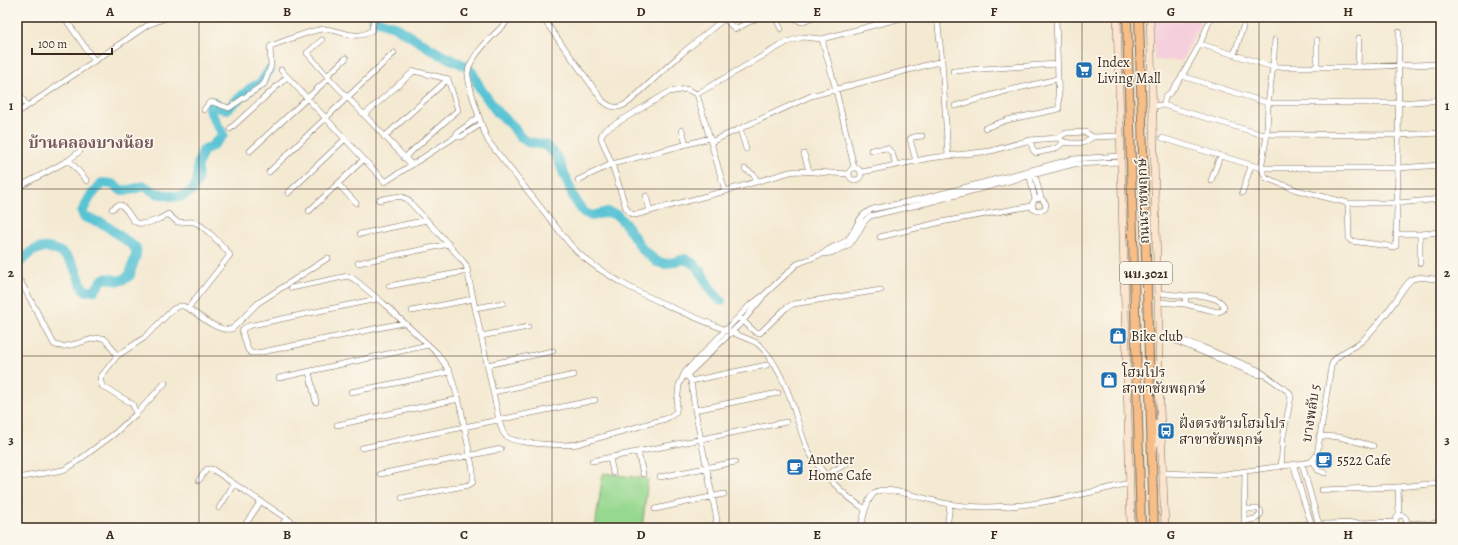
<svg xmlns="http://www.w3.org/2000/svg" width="1458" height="545" viewBox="0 0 1458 545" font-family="Alegreya,'Noto Serif Thai',serif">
<rect width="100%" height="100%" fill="#fbf7ec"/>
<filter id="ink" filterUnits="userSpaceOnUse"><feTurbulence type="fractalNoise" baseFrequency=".025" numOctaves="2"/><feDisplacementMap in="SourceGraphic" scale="8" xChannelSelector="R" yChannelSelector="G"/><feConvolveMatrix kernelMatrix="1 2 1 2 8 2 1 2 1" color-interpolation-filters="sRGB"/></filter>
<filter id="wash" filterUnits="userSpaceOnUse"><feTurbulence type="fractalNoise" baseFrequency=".012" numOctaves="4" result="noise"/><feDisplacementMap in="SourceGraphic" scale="16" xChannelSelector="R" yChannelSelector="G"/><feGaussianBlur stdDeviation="0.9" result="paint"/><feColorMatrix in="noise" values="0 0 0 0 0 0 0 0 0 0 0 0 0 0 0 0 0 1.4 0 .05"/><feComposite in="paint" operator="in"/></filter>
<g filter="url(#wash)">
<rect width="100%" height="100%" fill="#f4e9d1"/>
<path fill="#f5cfdb" d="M1153,17h49l-9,23 -11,21 -28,-1z"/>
<path fill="#96d88f" stroke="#688156" d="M603,473l45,6 -6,49h-47z"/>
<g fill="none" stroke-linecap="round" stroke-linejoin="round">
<path stroke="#59c3d4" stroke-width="10" d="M374,20l20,6 47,29 23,10 8,7 8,16 17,24 15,13 8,12 8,5 17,3 8,7 5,7 16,39 9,14 9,4 15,-4 10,3 9,10 17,25 14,12 9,2 19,-5c15,6 17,17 25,29 3,5 7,9 11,13
M17,265c4,-4 9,-9 14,-13 17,-10 35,-1 44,16 4,8 4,16 10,23l10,-1 8,-11c13,-3 12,8 27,-4 1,-12 8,-15 6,-27l-32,-24 -20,-7 -2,-5 8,-15 12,-14 10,1 9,6h9l14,-4 12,7 22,4 7,-2 7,-4 5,-9 1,-18 5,-13 9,-5 11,-11 -14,-26v-5l3,-2 4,2 4,4 7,1 24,-21 10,-5 8,-13"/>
</g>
</g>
<g filter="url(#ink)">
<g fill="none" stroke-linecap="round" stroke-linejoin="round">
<g stroke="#7c6d5d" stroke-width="6">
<path id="minor" d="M64,17l30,43
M512,17c-12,12 -41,37 -44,54 -2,10 15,59 20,70l81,102c14,17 33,28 51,39 43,24 90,41 135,60 19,12 35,52 41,74 4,10 6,21 11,32 11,22 37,48 58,61
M542,17l61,84c9,8 16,8 26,1l51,-47 46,-38
M775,17l6,12
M793,17l8,5 12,-5
M937,17l5,44 6,95
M725,19l10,10 24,-12
M822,39l14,51 18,77
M322,40l-15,13 22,25 83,87
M1275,40l-2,27 -5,36 -1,32 -6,33 5,10 31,12 51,13h50l43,-4
M1200,44l73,23h85l83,-3
M1234,55l9,-28
M1317,67v-27
M1358,67l1,-29
M281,70l104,112 70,-45
M953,71l104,-7
M327,76l19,-18
M1182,76l86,27h131l42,-3
M17,90l10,16
M697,94l28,97
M1163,105l3,-9 5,-4 11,-16 18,-32 11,-27
M955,106l51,-15 51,-12
M1153,106l10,-1 97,29 139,1 42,-2
M204,110l5,-7 3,-1 17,6 35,-24 7,-18 -1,-19 1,-1c11,-4 45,-18 54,-17 16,1 32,13 47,1l2,-13
M17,113l131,-88 20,-8
M364,115l50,-44 34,8 10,31 -54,48
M479,117l-22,16 -2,4h6l20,-13
M985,128l22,-8 52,-11 -3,-92
M230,129l57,-52
M740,129l6,20
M682,130l4,14
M384,137l64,-58
M1058,138l6,4 6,1h13l10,-6 27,-1
M1162,138l99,30h137l43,-3
M1030,140l3,10 3,3 19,-4 9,-7
M711,142l100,-46 131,-35
M871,150l16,-2 5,5 4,12
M250,151l79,-73
M804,154l5,17
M69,160l18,21
M916,161l-6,-22 3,-2 9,-1
M849 174a6 6 0 1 1 12 0a6 6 0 1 1-12 0Z
M745,169l9,6 3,6
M269,172l125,-119
M862,172l68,-14 61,-7 39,-11 28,-2 8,-5 19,-1 8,5
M1034,172l7,26 5,6 -1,5 -7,2 -5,-2 -1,-5 3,-5 6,-1
M1029,173l6,26
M849,174l-52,-3 -7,1 -65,19 -90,24 -5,-2 -4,-5 -14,-44 -11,-26 1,-4 3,-4 64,-38 17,-3 11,5 90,-52 16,-5 19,2 83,-22
M578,180l34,-16 98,-26
M1211,181l9,-25
M338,184l18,19
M17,193v-5l52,-28 11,-9
M288,193l57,-54
M1242,193l9,-27
M646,196l4,15
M379,200c9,-2 20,-6 28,-1l35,38 19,22 5,6 33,155c2,6 3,14 8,17 9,7 59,9 70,7l88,-25 6,-3 5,-4 3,-27 6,-13 64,-66 15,-11 33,-31 25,-10 9,-1 17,-7 7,-8 9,-16 6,-6 56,-13 148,-39 46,-2
M1348,203l1,35 2,3 38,5 2,2 5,-2 2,-78 1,-136
M112,209l6,-4h3c6,4 9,12 14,17 8,5 26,-3 33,-8l9,8c5,1 10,-1 16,0 9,1 31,25 37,33l-42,53
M309,211l55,-52
M360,234l67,-14
M1397,234h23l21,-2
M1420,234v29
M880,237l61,-15 91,-16
M823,254c7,-8 17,-8 24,-14 11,-10 9,-25 26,-31l52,-11 148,-39 47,-3
M358,263l91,-19
M17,281l4,1 33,62c11,8 35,-8 49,-6l5,4 9,14
M389,286l79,-15
M291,288l52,-11 5,-1 6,3 29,24 54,50 13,19 11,37 12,62v11l-4,3 -67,13
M1158,293l28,3 -1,8
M377,299l-129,27 -5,3 -1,2 6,19 3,3h6l146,-30
M1158,302l27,2 33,8 5,-2 1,-4c-5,-10 -28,-12 -38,-10
M475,308l28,-5
M412,311l61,-12
M739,317l16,15 5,1 26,-25 7,-4 88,-14
M1159,333l43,14 56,23 31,22 2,5 -8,40 -2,30
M481,336l47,-9
M1176,341l80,33 7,1
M487,365l66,-14
M309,372l7,30
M685,372l6,9 4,29 22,110c-2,6 -6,7 -12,8
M686,376l57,-55 19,-23
M279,378l149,-33
M691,381l76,-16
M351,392l99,-20
M493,392l81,-17
M695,410l83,-17
M136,414l-3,-9 -2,-2 -29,-17 -2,-8 17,-22 27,-18 29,-29 7,-3h3c15,6 31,26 49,23l26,-26 70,-45
M337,425l122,-26
M1319,436l20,1 34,9
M362,448l233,-48
M638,452l5,22
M1440,452h1
M610,458l3,15
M1313,460l5,10 7,3
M592,461l194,-39
M1302,464l17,61 -1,2
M1294,466l9,33 10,29
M1163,473l55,2 93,-13 6,-7 14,-88c3,-13 22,-18 32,-27 12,-12 23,-26 33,-40 4,-6 9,-15 15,-20 7,-5 21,-1 30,0
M380,474l121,-25
M828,476l5,-5 13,-7
M660,477l75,-15
M17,478l46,-8 8,-4 43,-32 22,-20 29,-31
M199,480l8,-11h5l89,59
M1398,487l1,29
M1322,490l76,-3 43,-4
M219,508l15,-24
M655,509l69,-15
M1395.5 521a5.5 5.5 0 1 1 11 0a5.5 5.5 0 1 1-11 0Z
M1244,521c7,-1 14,-1 17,-8l-1,-3 -3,-1h-12
M1406,523l25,1 10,-2
M1289,525l106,-3
M243,528l18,-27
M280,528l7,-10
M861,528c2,-10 6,-34 17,-37 11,-5 56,11 71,13 62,10 121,-7 181,-21
M947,528l3,-24
M1244,528l1,-56"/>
</g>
<g stroke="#7c6d5d" stroke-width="8">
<path id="secondary" d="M1117,17l14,511
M1150,17l9,316v50l6,145
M1152,452l4,-12 1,-17"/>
</g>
<g stroke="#7c6d5d" stroke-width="10">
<path id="primary" d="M1127,17l14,511
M1139,17l15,511"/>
</g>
<use href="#minor" stroke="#fff" stroke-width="5"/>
<use href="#secondary" stroke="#fce5cf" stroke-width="7"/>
<use href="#primary" stroke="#f7be87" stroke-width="8"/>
</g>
</g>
<path fill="none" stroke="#3b2a1e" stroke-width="1" stroke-opacity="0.55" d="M199,17v511M376,17v511M552,17v511M729,17v511M906,17v511M1082,17v511M1259,17v511M17,189h1424M17,356h1424"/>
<defs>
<g id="supermarket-square" transform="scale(0.9)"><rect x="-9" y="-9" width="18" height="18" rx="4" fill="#1f6fb2" stroke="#fbf7ec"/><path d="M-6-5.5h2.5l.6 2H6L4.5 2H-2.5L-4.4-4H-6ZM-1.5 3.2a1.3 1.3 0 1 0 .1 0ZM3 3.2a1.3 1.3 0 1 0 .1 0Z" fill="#fff"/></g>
<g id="shop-square" transform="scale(0.9)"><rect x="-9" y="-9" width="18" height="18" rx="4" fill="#1f6fb2" stroke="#fbf7ec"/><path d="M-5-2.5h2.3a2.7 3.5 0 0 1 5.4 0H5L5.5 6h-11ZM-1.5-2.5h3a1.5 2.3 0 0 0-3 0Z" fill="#fff"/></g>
<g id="bus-square" transform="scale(0.9)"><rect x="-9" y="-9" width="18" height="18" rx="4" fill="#1f6fb2" stroke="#fbf7ec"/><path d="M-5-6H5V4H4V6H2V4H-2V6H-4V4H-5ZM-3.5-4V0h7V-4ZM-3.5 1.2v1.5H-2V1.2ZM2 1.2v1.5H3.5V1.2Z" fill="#fff"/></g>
<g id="cafe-square" transform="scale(0.9)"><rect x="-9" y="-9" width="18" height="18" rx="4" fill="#1f6fb2" stroke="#fbf7ec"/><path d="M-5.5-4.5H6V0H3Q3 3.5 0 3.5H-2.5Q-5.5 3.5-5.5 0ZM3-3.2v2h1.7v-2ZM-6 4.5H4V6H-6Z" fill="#fff"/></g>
</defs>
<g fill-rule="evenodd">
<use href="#supermarket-square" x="1084" y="70"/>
<use href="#shop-square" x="1118" y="336"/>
<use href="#shop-square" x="1109" y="380"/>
<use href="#bus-square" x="1166" y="431"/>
<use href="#cafe-square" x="1324" y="460"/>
<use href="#cafe-square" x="795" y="467"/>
</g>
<g text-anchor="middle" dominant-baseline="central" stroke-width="3.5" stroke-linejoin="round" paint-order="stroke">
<rect fill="#fbf7ec" stroke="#75685c" stroke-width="1" x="1120" y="262" width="52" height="22" rx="3"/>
<g font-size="13" font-weight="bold" fill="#3b2a1e">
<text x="1146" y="273">นบ.3021</text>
</g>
<g font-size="14" fill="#3b2a1e" stroke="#fbf7ec" text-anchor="start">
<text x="1097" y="62">Index<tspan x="1097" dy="16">Living Mall</tspan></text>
<text x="1131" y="336">Bike club</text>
<text x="1122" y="372">โฮมโปร<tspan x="1122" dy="16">สาขาชัยพฤกษ์</tspan></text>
<text x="1179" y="423">ฝั่งตรงข้ามโฮมโปร<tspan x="1179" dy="16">สาขาชัยพฤกษ์</tspan></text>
<text x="808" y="459">Another<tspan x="808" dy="16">Home Cafe</tspan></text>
<text x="1337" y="460">5522 Cafe</text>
</g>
<g font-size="14" fill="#3b2a1e" stroke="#fbf7ec">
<text transform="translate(1143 201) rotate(-92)">ถนนราชพฤกษ์</text>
<text transform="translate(1311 413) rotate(-81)">บางพลับ 5</text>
</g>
<g font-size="16" font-weight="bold" fill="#78585c" stroke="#fbf7ec">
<text x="91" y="143">บ้านคลองบางน้อย</text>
</g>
</g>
<rect width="1458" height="545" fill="none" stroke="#fbf7ec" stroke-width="44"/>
<path d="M32 48v6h80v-6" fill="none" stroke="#3b2a1e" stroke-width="2"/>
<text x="38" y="48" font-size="12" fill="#3b2a1e" stroke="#fbf7ec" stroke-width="3" paint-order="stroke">100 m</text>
<rect x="22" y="22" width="1414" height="501" fill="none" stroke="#3b2a1e" stroke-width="1.5"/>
<g font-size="13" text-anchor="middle" font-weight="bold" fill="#3b2a1e">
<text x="110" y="16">A</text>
<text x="287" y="16">B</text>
<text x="464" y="16">C</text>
<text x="641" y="16">D</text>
<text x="817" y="16">E</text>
<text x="994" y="16">F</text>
<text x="1171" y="16">G</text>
<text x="1348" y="16">H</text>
<text x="11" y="110">1</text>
<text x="1447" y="110">1</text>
<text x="11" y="277">2</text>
<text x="1447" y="277">2</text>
<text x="11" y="444">3</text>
<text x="1447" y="444">3</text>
<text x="110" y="539">A</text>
<text x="287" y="539">B</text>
<text x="464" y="539">C</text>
<text x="641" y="539">D</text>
<text x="817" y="539">E</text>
<text x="994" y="539">F</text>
<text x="1171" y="539">G</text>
<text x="1348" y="539">H</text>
</g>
</svg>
